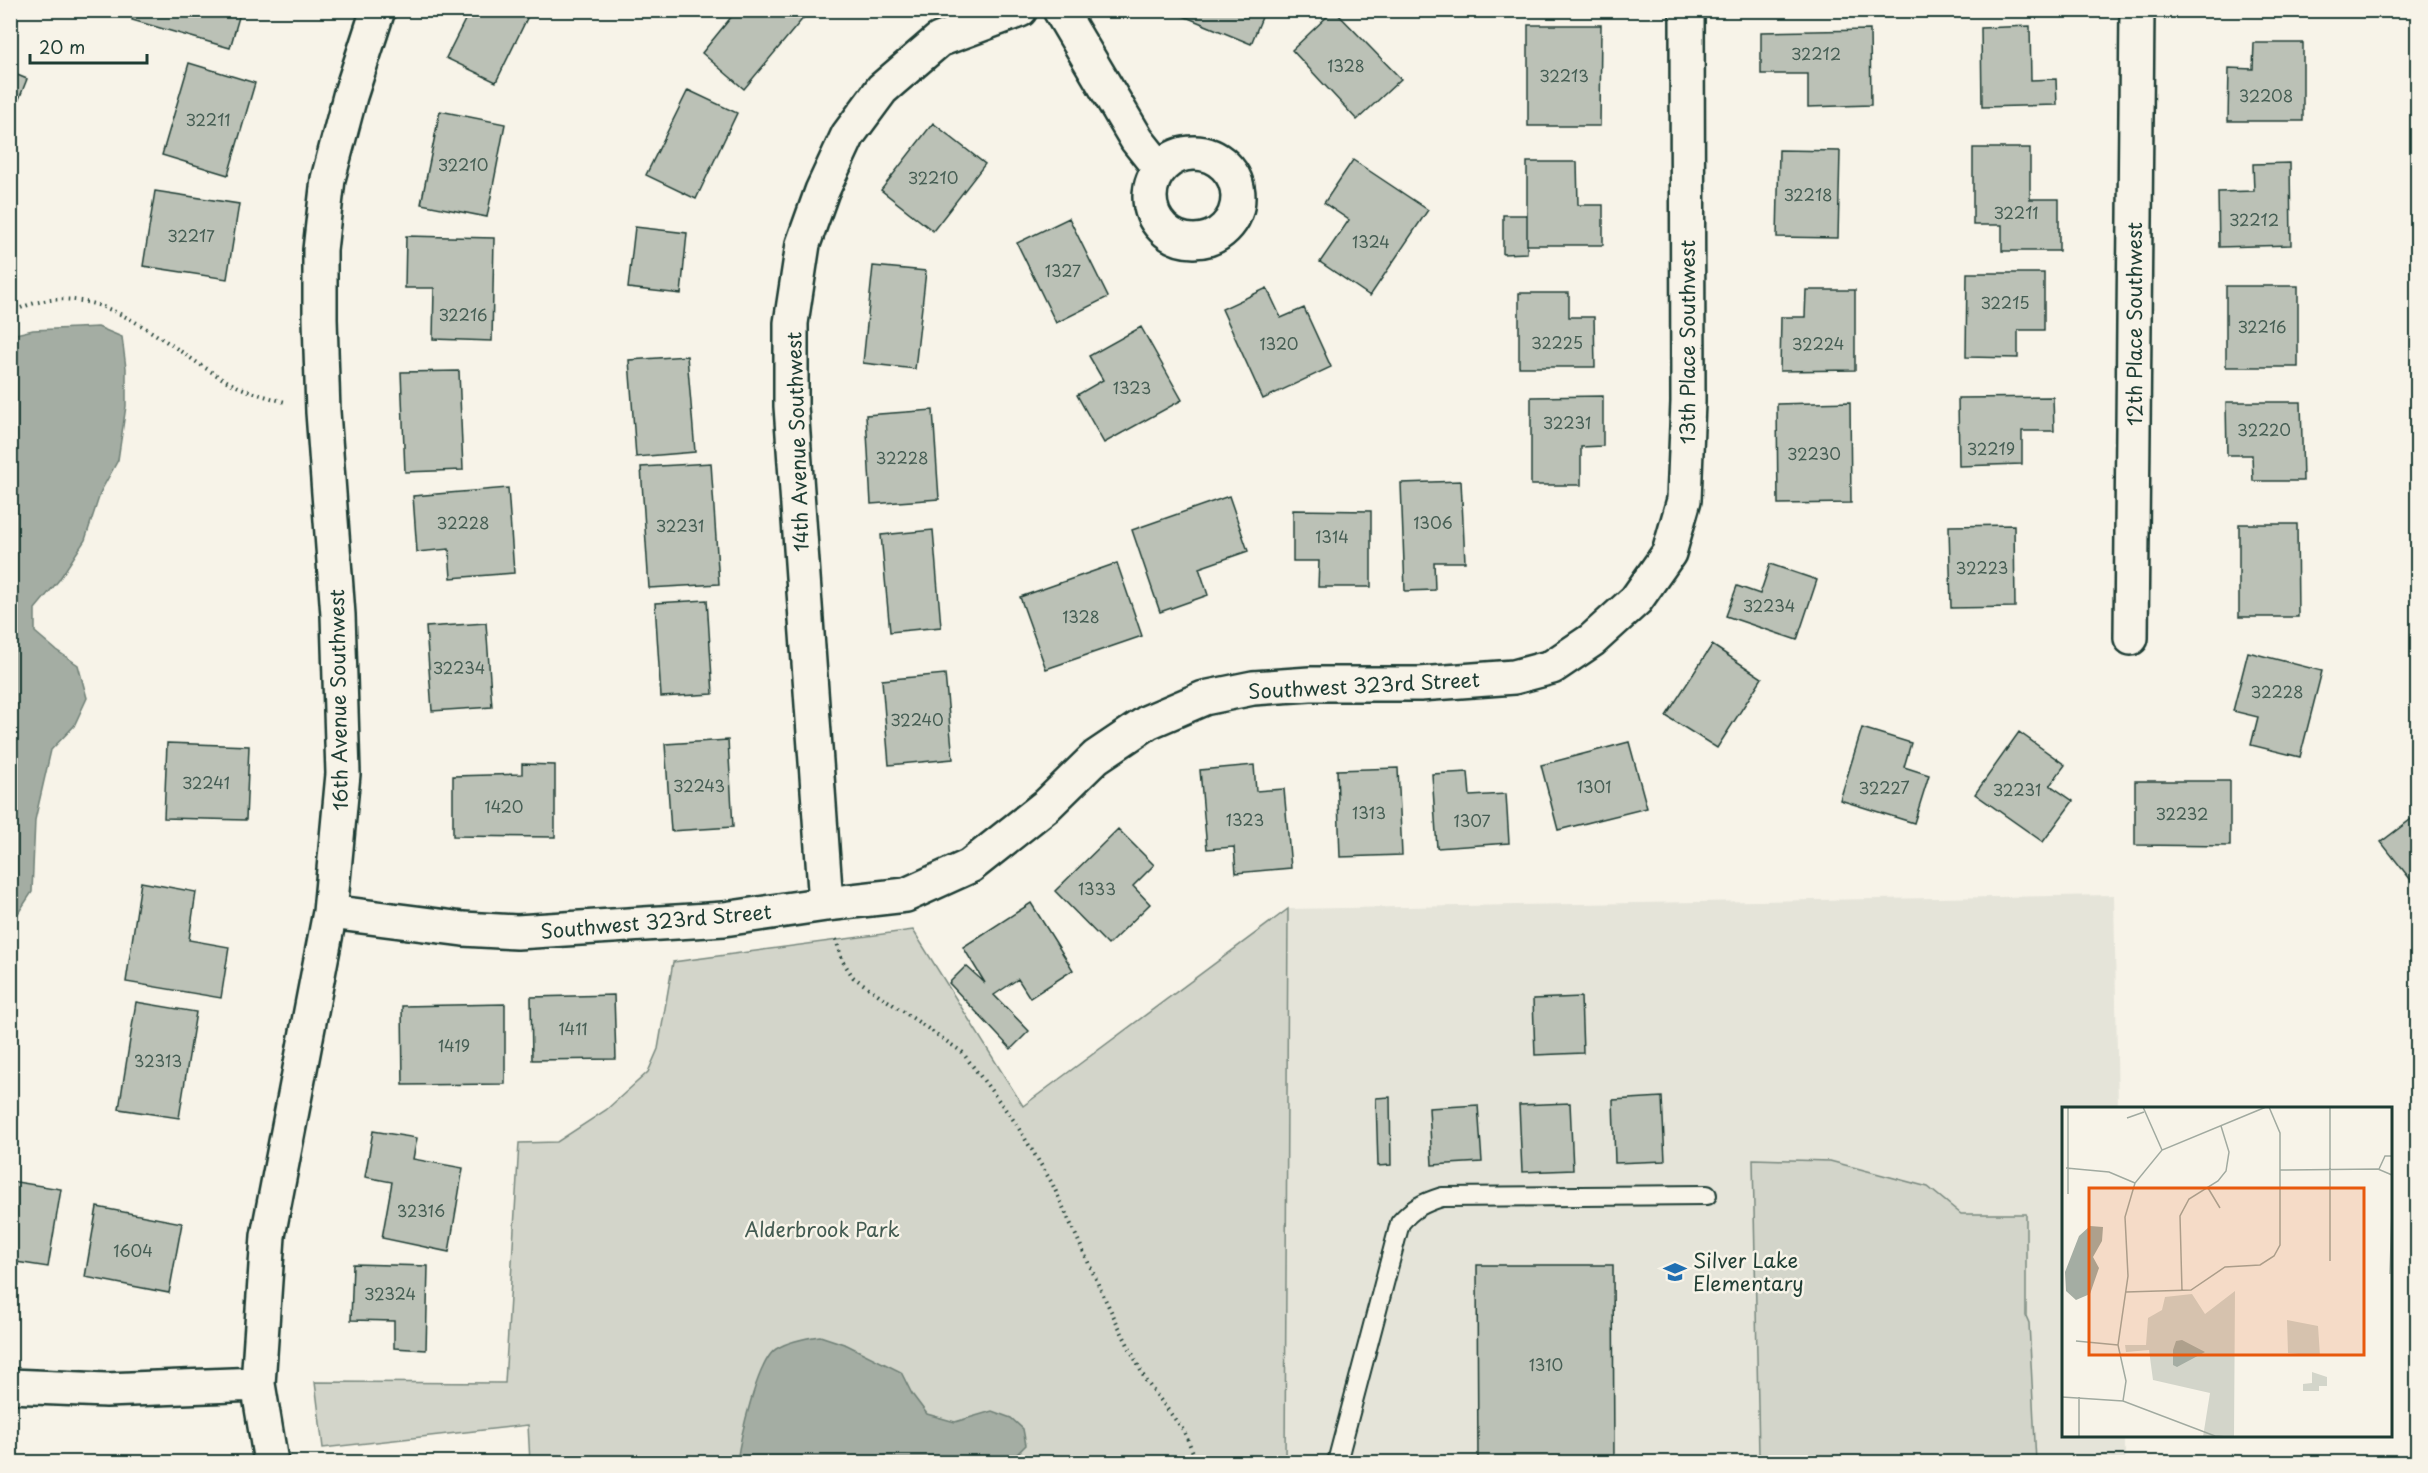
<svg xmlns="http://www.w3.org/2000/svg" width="2428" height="1473" viewBox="0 0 2428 1473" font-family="'Playpen Sans',sans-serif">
<rect width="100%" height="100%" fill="#f7f3e8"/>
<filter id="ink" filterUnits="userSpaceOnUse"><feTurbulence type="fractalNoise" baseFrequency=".0167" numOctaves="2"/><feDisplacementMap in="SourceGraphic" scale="12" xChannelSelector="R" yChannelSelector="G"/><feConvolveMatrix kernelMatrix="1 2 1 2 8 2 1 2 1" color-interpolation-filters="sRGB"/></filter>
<g filter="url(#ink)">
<path fill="#e5e4d9" d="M2114,895l4,213h-54v328h61v26h-840l3,-553z"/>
<path fill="#d3d5ca" stroke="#79897f" stroke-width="1.5" d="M1288,909l-3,553h-755l-2,-37 -205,23 -8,-66 190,1 14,-240 38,-1 49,-32 42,-38 10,-23 15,-87 240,-32 110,176z
M1753,1159l77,2 98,26 33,27h65v102l3,7 7,139h-268l-9,-7z"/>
<path fill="#a4ada3" stroke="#6f8077" stroke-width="1.5" d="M98,327l24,10 4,31v38l-8,54 -17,31 -16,49 -26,40 -24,29v23l21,18 22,15 9,33 -13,28 -23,24 -16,70 -3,72 -21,32v-589l22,-5z
M820,1336l27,9 54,27 11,22 15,20 28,8 37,-11 19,7 12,11 3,16 -12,12 -11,5h-266c3,-22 20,-101 39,-113 13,-8 29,-11 44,-13z"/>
<path fill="#bbc1b6" stroke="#1f3d34" stroke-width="1.5" d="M134,10h107l-11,38 -98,-28z
M470,10h61l-35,72 -50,-24z
M737,10h73l-66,79 -42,-36z
M1183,10h82l-14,34 -70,-29z
M1334,10l67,69 -44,41 -65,-70z
M1528,25h73l-1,101h-72z
M2030,26l1,54 25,-1 1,26 -75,2 -1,-79z
M1870,30l1,75 -63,2v-33h-47v-42z
M2254,43h49v78h-75l1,-53 24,1z
M189,63l66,20 -27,92 -66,-20z
M10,72l17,7 -17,43z
M688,90l49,23 -41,86 -50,-24z
M440,111l65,13 -18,93 -66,-13z
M933,123l52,41 -52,67 -52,-41z
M1973,148h57v51h29v52h-57v-26h-29z
M1779,150l61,1 -2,87 -61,-1z
M1353,160l75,50 -58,86 -50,-34 29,-42 -25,-17z
M1527,162h50l1,43h25v40h-76z
M2290,163l1,82 -72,2 -1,-55 36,-1 -1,-27z
M155,191l84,13 -12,75 -84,-13z
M1503,215h24v38l-24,1z
M1069,218l39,79 -52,26 -39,-80z
M635,227l52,6 -6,61 -53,-6z
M406,236l88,2 -2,103 -59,-2 1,-51h-29z
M873,266l53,5 -11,98 -52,-6z
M1967,273h77v57h-26v28l-52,-1z
M2226,286h72v81h-72z
M1267,288l14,30 23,-10 27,59 -68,32 -41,-90z
M1806,290h49v80l-75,1 1,-54h24z
M1519,293h50v24h25l1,50h-76z
M1141,327l41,73 -78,43 -27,-48 26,-15 -14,-24z
M687,356l8,96 -59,5 -7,-97z
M459,371l4,99 -58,2 -4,-100z
M1603,396v50l-22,1v38h-50v-88z
M2053,397l1,34h-32v33l-63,2 -1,-68z
M1850,402l1,101 -73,1 -1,-100z
M2226,402h75l2,79h-50l-1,-26h-25z
M933,410l6,89 -68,5 -5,-89z
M711,463l8,121 -70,4 -8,-121z
M1461,481l4,81h-31l1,28 -30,1 -4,-108z
M508,488l6,85 -63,5 -2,-29 -32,3 -4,-56z
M1229,496l19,55 -49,17 9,27 -48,17 -28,-82z
M1293,510l78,1v76h-53l1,-26h-26z
M2239,524h58l1,93h-59z
M2014,525l1,82 -64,1 -2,-82z
M933,530l8,97 -51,5 -9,-97z
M1117,563l25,73 -96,33 -26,-72z
M1770,564l47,16 -20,60 -71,-24 11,-30 23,8z
M707,600l6,94 -52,3 -6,-94z
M486,623l6,84 -60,4 -6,-84z
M1712,645l50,33 -45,70 -51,-32z
M2248,652l74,19 -22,86 -49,-12 7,-28 -25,-6z
M945,674l8,85 -64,6 -7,-85z
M1862,728l49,15 -7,24 25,8 -15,48 -74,-23z
M2019,732l46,33 -15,20 23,16 -30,41 -68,-48z
M728,740l5,87 -62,4 -6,-87z
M1629,742l18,66 -89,22 -17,-65z
M167,743l82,3 -3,74 -82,-2z
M522,764l33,1v72l-102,-1v-60l69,-2z
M1254,765l2,26 28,-2 7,79 -55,5 -2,-26 -27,2 -7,-79z
M1398,768l4,87 -62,2 -3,-87z
M1468,772l2,24 36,-2 3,49 -72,5 -5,-74z
M2135,781h95v65l-95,-1z
M2418,814v75l-37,-47z
M1118,829l36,36 -21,21 17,18 -42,41 -53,-54z
M141,882l55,10 -7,48 40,7 -8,51 -95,-16z
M1031,903l42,67 -43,28 -12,-19 -24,16 35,36 -18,18 -62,-66 17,-17 19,17 -22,-36z
M614,995l2,64 -84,1 -1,-63z
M1581,997l2,56 -48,2 -2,-56z
M136,1002l60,10 -17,106 -60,-9z
M505,1004v80l-102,1 -1,-79z
M1390,1097l1,68 -13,1 -2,-68z
M1662,1097l3,64 -50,2 -2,-63z
M1570,1103l3,67 -51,2 -3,-67z
M1478,1105l4,57 -50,3 -3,-57z
M373,1131l44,7 -4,21 50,9 -14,84 -67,-14 10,-56 -27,-5z
M10,1181l51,8 -13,78 -38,-6z
M97,1207l85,16 -13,70 -84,-16z
M353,1264l75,2 -2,84 -32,-2v-27l-43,-1z
M1477,1265h136l1,197h-136z"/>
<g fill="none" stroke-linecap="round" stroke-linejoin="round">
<g stroke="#1f3d34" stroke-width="22">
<path id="service" d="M1337,1462l63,-239c13,-15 23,-20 42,-26l265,-2"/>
</g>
<g stroke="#1f3d34" stroke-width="38">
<path id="minor" d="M1060,10l77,130 23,29
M1150 197a44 44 0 1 1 88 0a44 44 0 1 1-88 0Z
M2131,638l6,-628
M826,904l-35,-498v-83l12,-79 19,-53 26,-56 34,-46 57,-49 81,-30
M330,912l133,17 54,3 207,-13 102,-15 80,-9 64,-29 77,-61 49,-48 52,-35 56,-24 49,-10 57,-4h110l94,-7 38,-10 40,-27 44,-40 33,-47 15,-53 4,-98 -1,-392
M10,1386l96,4 152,-6
M271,1462l-13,-78 10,-148 62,-324 13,-138 -5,-159 -15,-203 -3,-93v-69l8,-71 22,-83 28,-86"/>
</g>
<path stroke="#1f3d34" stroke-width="4" stroke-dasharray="1.5 4.5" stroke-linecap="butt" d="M10,313c83,-44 148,29 215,67 19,11 39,16 60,22
M836,939l6,21 11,17 109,75 53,70 37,61 53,116 41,82 38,50 13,31"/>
<use href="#service" stroke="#f7f3e8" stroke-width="18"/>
<use href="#minor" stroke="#f7f3e8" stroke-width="33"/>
</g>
</g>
<defs>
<g id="school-bare" transform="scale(1.8)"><path d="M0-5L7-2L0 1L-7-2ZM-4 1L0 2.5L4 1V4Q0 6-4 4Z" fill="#1f6fb2" stroke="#f7f3e8" stroke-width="2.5" paint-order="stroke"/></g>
</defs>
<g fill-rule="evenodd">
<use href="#school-bare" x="1675" y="1272"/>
</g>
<g text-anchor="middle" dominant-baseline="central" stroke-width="5" stroke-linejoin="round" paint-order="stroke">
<g font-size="16" fill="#465e54">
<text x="1816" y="53">32212</text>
<text x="1346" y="65">1328</text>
<text x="1564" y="75">32213</text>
<text x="2266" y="95">32208</text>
<text x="208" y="119">32211</text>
<text x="463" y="164">32210</text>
<text x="933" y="177">32210</text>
<text x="1808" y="194">32218</text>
<text x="2016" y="212">32211</text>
<text x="2254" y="219">32212</text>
<text x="191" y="235">32217</text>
<text x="1371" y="241">1324</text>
<text x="1063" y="270">1327</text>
<text x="2005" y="302">32215</text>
<text x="463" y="314">32216</text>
<text x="2262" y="326">32216</text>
<text x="1557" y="342">32225</text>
<text x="1279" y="343">1320</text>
<text x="1818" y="343">32224</text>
<text x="1132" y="387">1323</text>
<text x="1567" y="422">32231</text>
<text x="2264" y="429">32220</text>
<text x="1991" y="448">32219</text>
<text x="1814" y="453">32230</text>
<text x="902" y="457">32228</text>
<text x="463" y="522">32228</text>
<text x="1433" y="522">1306</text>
<text x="680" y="525">32231</text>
<text x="1332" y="536">1314</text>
<text x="1982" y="567">32223</text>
<text x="1769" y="605">32234</text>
<text x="1081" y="616">1328</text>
<text x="459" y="667">32234</text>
<text x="2277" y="691">32228</text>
<text x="917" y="719">32240</text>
<text x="206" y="782">32241</text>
<text x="699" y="785">32243</text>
<text x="1594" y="786">1301</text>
<text x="1884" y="787">32227</text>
<text x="2017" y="789">32231</text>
<text x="504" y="806">1420</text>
<text x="1369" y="812">1313</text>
<text x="2182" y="813">32232</text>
<text x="1245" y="819">1323</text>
<text x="1472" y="820">1307</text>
<text x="1097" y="888">1333</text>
<text x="573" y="1028">1411</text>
<text x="454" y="1045">1419</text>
<text x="158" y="1060">32313</text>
<text x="421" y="1210">32316</text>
<text x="133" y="1250">1604</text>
<text x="390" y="1293">32324</text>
<text x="1546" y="1364">1310</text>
</g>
<g font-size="20" fill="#1f3d34" stroke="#f7f3e8">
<text transform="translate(2134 324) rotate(-90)">12th Place Southwest</text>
<text transform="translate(1687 342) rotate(-90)">13th Place Southwest</text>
<text transform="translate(797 442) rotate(-92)">14th Avenue Southwest</text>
<text transform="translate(1364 685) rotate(-3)">Southwest 323rd Street</text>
<text transform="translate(338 700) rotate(-91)">16th Avenue Southwest</text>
<text transform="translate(656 921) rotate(-5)">Southwest 323rd Street</text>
</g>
<g font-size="20" fill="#435b52" stroke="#f7f3e8">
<text x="822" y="1229">Alderbrook Park</text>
</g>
<g font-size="20" fill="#1f3d34" stroke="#f7f3e8" text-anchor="start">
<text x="1693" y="1260">Silver Lake<tspan x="1693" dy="23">Elementary</tspan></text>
</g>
</g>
<g transform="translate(2062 1107)">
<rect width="330" height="330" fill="#f7f3e8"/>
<path d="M173,184l-1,146h-31l7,-44 -57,-13 -4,-30 -23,2 -1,-7h21l2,-27 14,-8 3,-13 27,-3 13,20zM225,213l31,6 2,30 -32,-3zM250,265l15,5v9h-8v5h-16v-7l9,-1z" fill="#d3d5ca"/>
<path d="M28,119l13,1 -1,14 -9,16 6,11 -9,26 -14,6 -10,-9 -1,-19 14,-36zM120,233l23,12 -28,15 -4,-2v-15l3,-9z" fill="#a4ada3"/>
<path fill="none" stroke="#a1aaa0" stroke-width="1.5" d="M81,0l19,43M65,11l17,-6M4,61l43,4 26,11M317,62l6,-13h7M218,63l98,-1 14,6M146,81l12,20M6,87v-87M268,154v-154M328,167l2,-64M120,184l-2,-75 9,-17 29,-18 8,-10 3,-19 -8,-26M64,185l65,-2 34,-23 35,-2 14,-9 6,-11v-112l-11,-26M14,234l42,4M0,290l61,4 92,35 12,1M61,294l3,-20 -8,-36 10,-69 -3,-59 10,-34 27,-33 104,-43M17,330v-40M236,330h62"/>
<path fill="#e8590c" fill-opacity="0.15" stroke="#e8590c" stroke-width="3" d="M27,81h275v167h-275z"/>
<rect width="330" height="330" fill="none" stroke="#1f3d34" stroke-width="3"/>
</g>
<rect width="2428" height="1473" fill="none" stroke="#f7f3e8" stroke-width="36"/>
<rect x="18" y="18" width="2392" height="1437" fill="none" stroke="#1f3d34" stroke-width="2" filter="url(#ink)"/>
<path d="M30 54v9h117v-9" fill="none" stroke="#1f3d34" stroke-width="3"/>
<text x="39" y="54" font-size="18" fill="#1f3d34" stroke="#f7f3e8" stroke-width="4.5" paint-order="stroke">20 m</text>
</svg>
